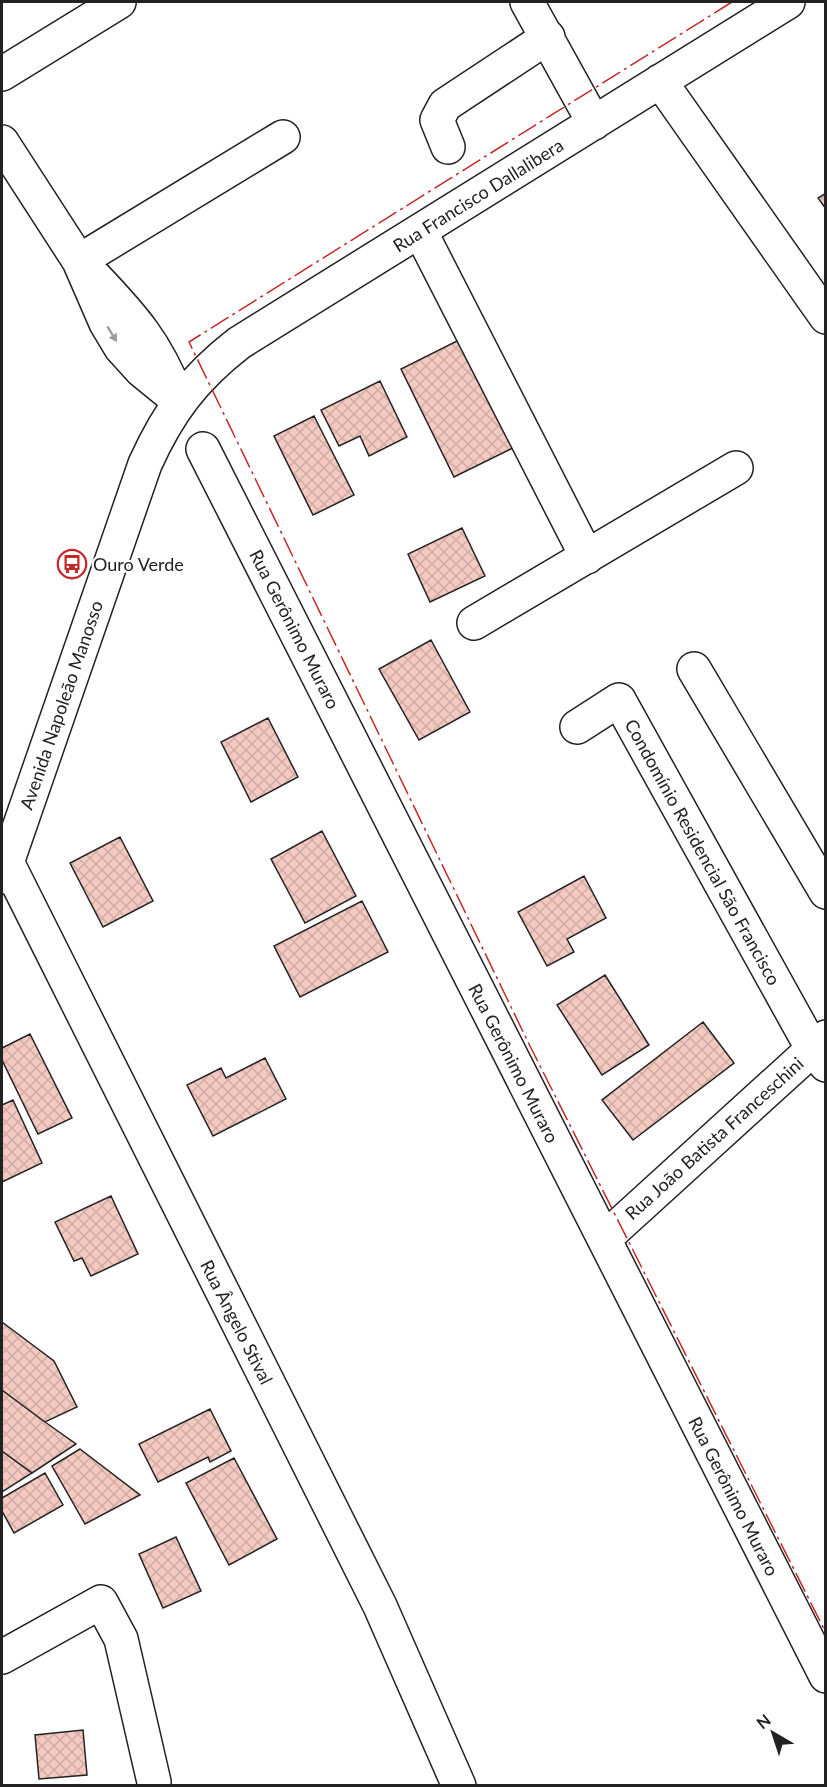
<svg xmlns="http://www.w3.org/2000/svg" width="827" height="1787" viewBox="0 0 827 1787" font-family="Lato,sans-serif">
<defs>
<pattern id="building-cross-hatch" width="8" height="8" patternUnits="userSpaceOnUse" patternTransform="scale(1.5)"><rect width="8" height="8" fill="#f3c9c0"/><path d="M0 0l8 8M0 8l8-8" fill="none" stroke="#d0aca5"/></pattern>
</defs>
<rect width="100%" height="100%" fill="#fff"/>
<path fill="url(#building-cross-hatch)" stroke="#222" stroke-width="1.5" d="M826,193v16l-8,-11z
M463,338l54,108 -63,31 -53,-108z
M380,381l27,56 -38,19 -9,-20 -21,10 -18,-36z
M314,416l40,79 -41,20 -39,-79z
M462,528l23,48 -55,26 -22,-48z
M431,640l39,72 -51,28 -40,-71z
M268,718l30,59 -47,25 -30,-60z
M322,831l34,65 -51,27 -34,-64z
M120,837l33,64 -50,26 -33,-64z
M584,876l22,42 -39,21 7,13 -27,14 -29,-54z
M362,901l26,51 -88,45 -26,-51z
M605,975l44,70 -47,30 -45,-70z
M703,1022l31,41 -101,77 -31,-40z
M30,1034l42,84 -34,16 -36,-74v-12z
M265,1058l21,41 -73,37 -26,-51 34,-17 5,10z
M13,1100l29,63 -40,19v-77z
M111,1196l27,58 -47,22 -9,-18 -8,3 -19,-39z
M2,1322l52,39 23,46 -32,15 -43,-32z
M2,1390l43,32 31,22 -44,29 -30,-22z
M210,1409l21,42 -21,11 -2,-5 -50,25 -19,-38z
M80,1449l60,46 -55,29 -33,-58z
M2,1451l30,22 -30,19z
M234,1458l43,81 -48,26 -43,-82z
M45,1473l18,32 -49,28 -12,-22v-13z
M176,1537l25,54 -38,17 -24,-54z
M83,1730l4,45 -48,4 -4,-44z"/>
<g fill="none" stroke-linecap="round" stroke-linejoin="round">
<g stroke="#222" stroke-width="36">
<path id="minor" d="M527,2l67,121
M2,74l117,-72
M660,81l166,236
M2,142l77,119 27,62 15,25 20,22 38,31
M448,147l-11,-27 8,-15 103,-68
M420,231l167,326
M79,261l204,-124
M95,277c39,41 61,66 82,119
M203,449l623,1227
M474,623l262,-155
M694,669l132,223
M577,727l42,-27 193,348 14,17
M7,862l373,744 79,180
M2,877l143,-413c24,-53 49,-86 94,-121l549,-341
M604,1239l222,-202
M2,1657l99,-55 20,37 33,143"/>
</g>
<use href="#minor" stroke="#fff" stroke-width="33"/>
<path stroke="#c62828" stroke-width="1.5" stroke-dasharray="21 4.5 3 4.5" stroke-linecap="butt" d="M732,2l-543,340 339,700 298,591"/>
</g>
<defs><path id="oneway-solid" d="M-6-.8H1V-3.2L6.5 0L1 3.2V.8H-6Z" transform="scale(1.5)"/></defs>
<use fill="#9c9c9c" href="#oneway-solid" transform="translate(112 334) rotate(59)"/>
<defs>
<g id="bus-ring" transform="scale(1.5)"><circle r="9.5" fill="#fff" stroke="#c62828" stroke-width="1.5"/><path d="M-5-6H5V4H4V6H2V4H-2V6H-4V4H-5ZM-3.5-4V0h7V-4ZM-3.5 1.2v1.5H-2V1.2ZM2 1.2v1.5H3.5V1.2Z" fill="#c62828"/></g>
</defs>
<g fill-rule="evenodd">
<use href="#bus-ring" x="72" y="564"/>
</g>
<g text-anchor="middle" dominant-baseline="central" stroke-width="4.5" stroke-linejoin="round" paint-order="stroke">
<g font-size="18" fill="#222" stroke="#fff">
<text transform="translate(478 195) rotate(-32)">Rua Francisco Dallalibera</text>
<text transform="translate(295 629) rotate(63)">Rua Gerônimo Muraro</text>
<text transform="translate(61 705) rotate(-71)">Avenida Napoleão Manosso</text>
<text transform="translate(703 852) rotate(61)">Condomínio Residencial São Francisco</text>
<text transform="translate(514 1063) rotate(63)">Rua Gerônimo Muraro</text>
<text transform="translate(714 1138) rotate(-42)">Rua João Batista Franceschini</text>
<text transform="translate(237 1322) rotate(63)">Rua Ângelo Stival</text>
<text transform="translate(734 1496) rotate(63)">Rua Gerônimo Muraro</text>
</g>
<g font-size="18" fill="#222" stroke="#fff" text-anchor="start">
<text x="93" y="564">Ouro Verde</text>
</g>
</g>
<rect width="827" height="1787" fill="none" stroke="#222222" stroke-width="6"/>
<g transform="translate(773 1733) rotate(321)" stroke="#ffffff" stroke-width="4.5" paint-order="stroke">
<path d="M0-4.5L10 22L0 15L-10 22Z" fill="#222222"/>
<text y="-9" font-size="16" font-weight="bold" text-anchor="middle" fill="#222222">N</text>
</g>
</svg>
